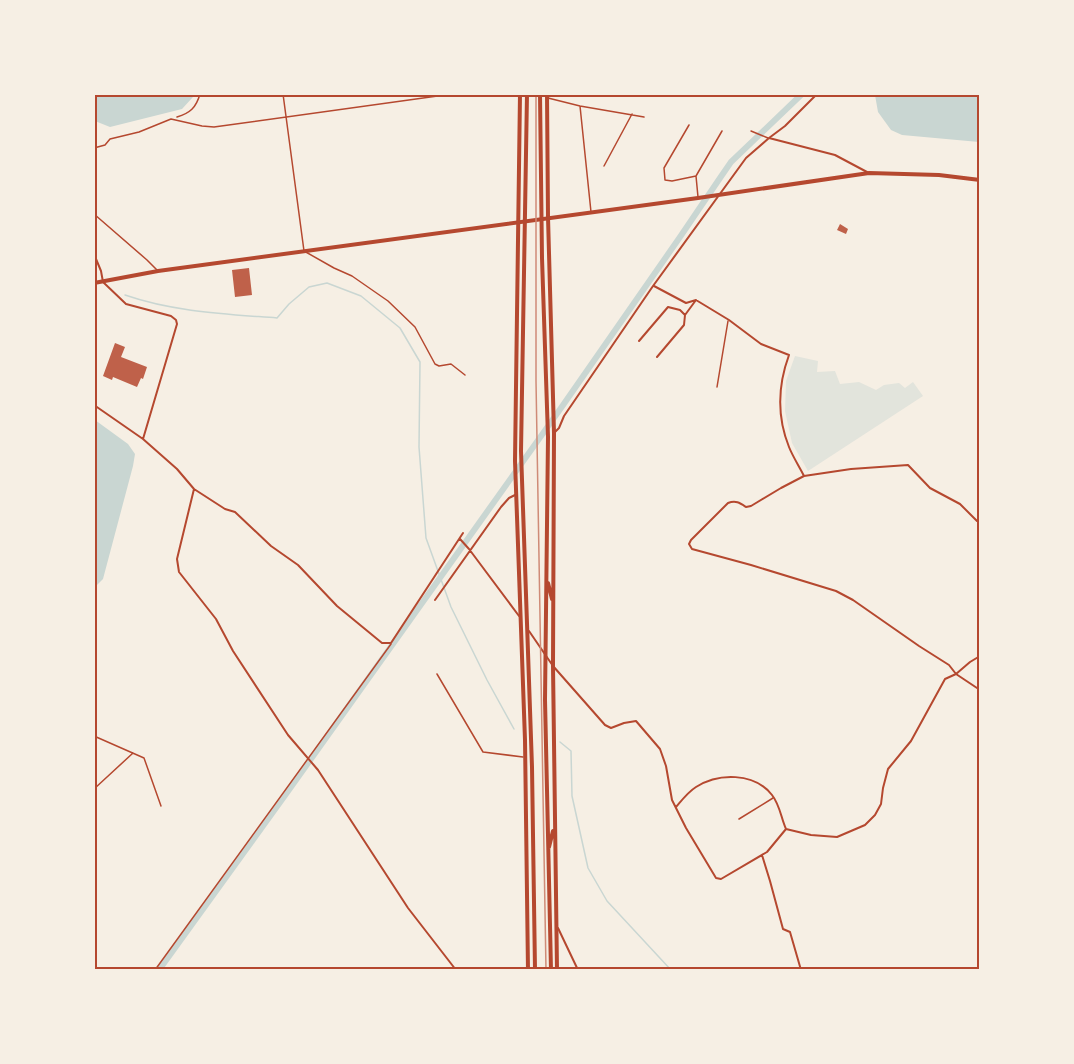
<svg xmlns="http://www.w3.org/2000/svg" width="1074" height="1064" viewBox="0 0 1074 1064" font-family="Commissioner,sans-serif">
<rect width="100%" height="100%" fill="#f6efe4"/>
<path fill="#e2e4dc" d="M795,356l23,5 -1,11 18,-1 5,13 19,-2 17,8 8,-5 15,-2 6,5 8,-6 10,14 -115,75 -16,-28 -7,-32 1,-30z"/>
<path fill="#c9d6d2" d="M94,95l1,-1 98,1v2l-11,12 -72,18 -15,-6z
M875,95h104v47l-77,-7 -11,-5 -13,-18z
M95,420l33,24 7,10 -2,12 -30,113 -8,8z"/>
<g fill="none" stroke-linecap="round" stroke-linejoin="round">
<path stroke="#c9d6d2" stroke-width="1.5" d="M125,295c49,17 101,19 152,23l12,-14 20,-17 18,-4 34,13 39,32 20,34 -1,85 7,91 25,69 36,73 27,49
M560,742l11,9 1,45 16,72 19,33 64,69"/>
<path stroke="#c9d6d2" stroke-width="6" d="M159,970l127,-176 275,-386 119,-171 40,-59 11,-16 71,-68"/>
</g>
<path fill="#bf614a" d="M840,224l8,5 -2,5 -9,-4z
M249,268l3,27 -17,2 -3,-27z
M115,343l10,4 -4,10 26,10 -4,12 -2,-1 -4,9 -24,-10 -1,3 -9,-4z"/>
<g fill="none" stroke-linecap="round" stroke-linejoin="round">
<path stroke="#b5482f" stroke-width="1.5" d="M177,117c13,-4 19,-9 23,-23"/>
<path stroke="#b5482f" stroke-width="1.5" d="M283,94l21,157 30,17 18,8 36,25 27,26 20,37 4,2 12,-2 14,11
M548,98l32,8 64,11
M580,106l11,106
M689,125l-25,43 1,12 7,1 24,-5
M751,131l17,7
M94,148l11,-3 5,-6 29,-7 32,-13 31,7 12,1 238,-33
M604,166l28,-52
M698,197l-2,-21 26,-45
M94,214l53,46 10,10
M717,387l11,-66
M437,674l46,78 40,5
M94,736l50,22 17,48
M94,789l39,-36
M739,819l34,-21
M155,970l236,-326"/>
<path stroke="#b5482f" stroke-width="2" d="M769,138l66,17 32,17
M94,254l7,17 2,11 23,22 45,12 5,4 1,4 -34,115
M654,286l32,17 10,-3 33,20 32,24 28,11c-11,30 -12,62 0,92 4,10 10,19 15,29
M639,341l29,-34 12,3 5,5
M657,357l27,-32 1,-10 11,-15
M94,405l49,34 34,30 17,20 -17,70 2,13 37,47 17,32 55,84 30,35 90,138 48,62
M554,433l5,-5 5,-12 89,-130 93,-128 23,-20 16,-12 32,-32
M194,489l31,20 10,3 36,34 27,19 39,41 45,37h9l72,-110
M980,522l-3,-1 -17,-17 -30,-16 -22,-23 -57,4 -47,7 -23,12 -30,18 -5,1c-6,-4 -10,-7 -18,-4l-37,37 -2,4 3,5 59,16 85,26 17,9 66,46 30,19 7,9 24,16
M460,539l9,10 50,67
M435,600l66,-93 8,-9 6,-3
M529,631l24,35 52,59 6,3 13,-5 12,-2 24,28 6,17 6,34 14,28 30,50 5,1 46,-27 19,-23 25,6 26,2 28,-12 10,-10 6,-11 2,-16 5,-19 23,-28 34,-62 11,-5 14,-12 10,-6
M676,807c6,-7 12,-15 20,-20 22,-14 58,-15 76,8 8,10 9,23 14,34
M762,855l8,26 13,48 7,3 11,38
M558,928l20,42"/>
<path stroke="#b5482f" stroke-width="4" d="M94,283l64,-12 540,-73 171,-25 70,2 41,5"/>
<path stroke="#b5482f" stroke-width="4" d="M520,94l-5,367 10,279 3,230
M527,94l-6,357 11,316 3,203
M540,94l2,164 6,179 -3,263 6,270
M547,94l1,123 6,216 -1,233 4,304
M548,583l4,16
M549,847l4,-16"/>
<path stroke="#cf8b77" stroke-width="1.5" d="M536,94v287l10,589"/>
</g>
<rect width="1074" height="1064" fill="none" stroke="#f6efe4" stroke-width="192"/>
<rect x="96" y="96" width="882" height="872" fill="none" stroke="#b5482f" stroke-width="2"/>
</svg>
